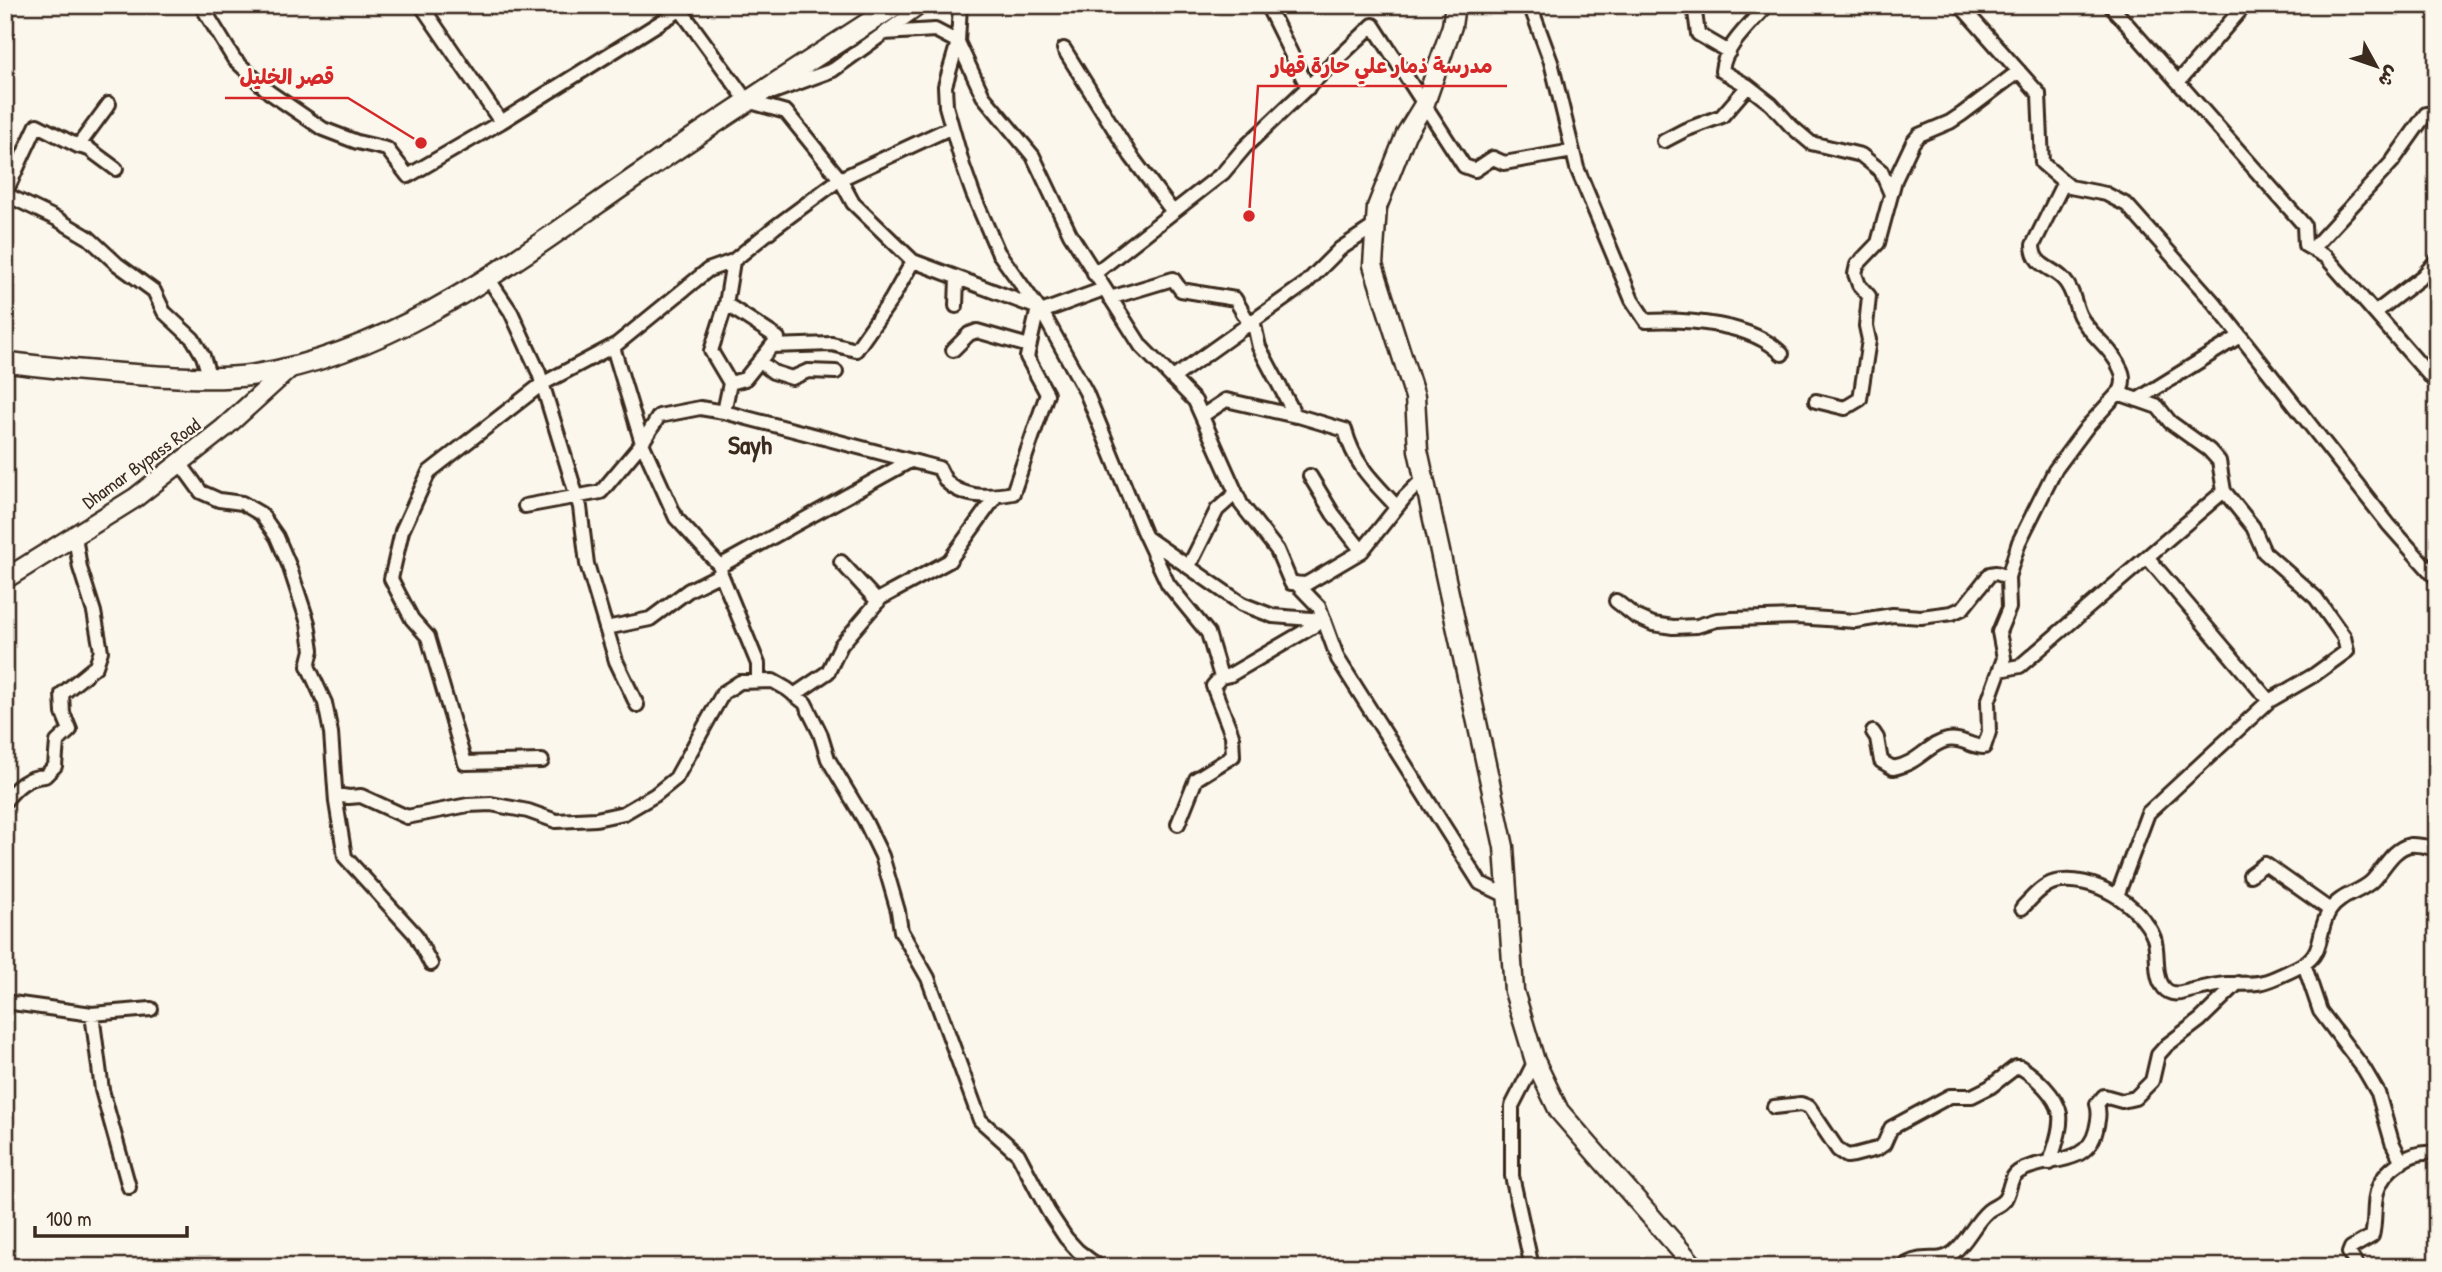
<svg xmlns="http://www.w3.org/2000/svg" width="2442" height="1272" viewBox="0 0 2442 1272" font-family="'Patrick Hand','Playpen Sans Arabic',sans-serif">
<rect width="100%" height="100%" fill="#fbf7ec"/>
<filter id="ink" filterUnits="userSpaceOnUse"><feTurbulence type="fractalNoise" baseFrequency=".0143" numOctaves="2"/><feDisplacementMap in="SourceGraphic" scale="14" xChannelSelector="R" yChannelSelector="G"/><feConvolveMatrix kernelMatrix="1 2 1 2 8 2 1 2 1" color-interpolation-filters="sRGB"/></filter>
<g filter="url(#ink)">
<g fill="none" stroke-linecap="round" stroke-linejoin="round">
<g stroke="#3b2a1e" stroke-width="18">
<path id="street" d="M201,5l33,54 35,33 54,37 34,13 30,7 21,27 93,-54 187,-117
M421,5l80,117
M677,5l70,96 39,11 54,67 13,24 60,58 125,47 -11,49 20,37 -34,99c-21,4 -48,6 -65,-10 -4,-4 -7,-11 -9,-15l-215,-56 6,-29 -19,-32 15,-47 7,-43
M960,5l-2,37 25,54 50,60 37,78 71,112 54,55 46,103 36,46 14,33 15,1 56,-33
M1267,5l41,83
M1530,5l21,57 26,106 55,132 14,21c42,-2 106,2 136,33
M1694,5l4,29 31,18
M1767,5c-15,18 -43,41 -45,66l26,15 23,18 20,22 20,17 50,12 20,16 10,23
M1960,5l79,89 3,69 28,24 36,7 21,11 88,99 174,221 48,54
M2110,5l194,220 1,20 21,12 111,127
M884,33l51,-3 23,12 -13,44 1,20 17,60 10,28 25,58 48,67 40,73 57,139 25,53 40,49 13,44 -8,9 19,49 1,21 -37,23 -18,45
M1064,49l67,107 42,56
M2179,81l66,-76
M773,92l60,-22 90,-65
M1664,141l21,-11 37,-14 26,-30
M78,146l31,-42
M116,169l-27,-20 -11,-3 -41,-21 -32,69 52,25 32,19 28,26 37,27 10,21 29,27 10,17 7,22
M2312,249l80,-87 34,-48h11
M1094,274l129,-101 22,-26 128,-122 91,141 11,4 18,-12 11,5 69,-12
M488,278l23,34 28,61 41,134 7,57 29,97 21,44
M1110,298l63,-19 8,11 54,9 14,24
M726,304l52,34 -33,41 -15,4
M956,306l1,-28
M1041,312l63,-23
M2376,312l47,-36 14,-16
M1253,320l6,27 36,68 50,15c10,36 28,51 52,77
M772,346l60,-2 24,6 35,-50 22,-39
M613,347l29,96 34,75 44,48
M953,350l16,-16 8,-3 52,15
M759,361l14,11 19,6 16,-7 28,1
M1173,378l132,-94 35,-35 36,-24
M2118,393l40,14 12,15 39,28 10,11 5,30 29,36 11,25 52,46 28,39 3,14 -33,24 -45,26 -121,-143
M2137,400l103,-64
M1816,401l29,7 15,-9 9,-59 -3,-14 3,-30 -10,-11 -4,-11 2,-9 21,-22 17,-63 18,-38 6,-7 31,-13 12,-8 57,-43
M1202,416l24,-16 70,16
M180,463l21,29 18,8 23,3 19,11 16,23 12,28 19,58 4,27 -4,16 17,37 6,30 5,69 9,55 70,77 16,30
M1310,476l23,38 29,37 43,-54 20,-20
M525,506l76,-14 41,-49 17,-27 41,-8 24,4
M1147,538l95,66 31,12 51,4
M841,562l37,40
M1189,566l28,-56 19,-17
M1296,583l23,24 19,52 142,224 27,13
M1616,601l19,15 18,8 20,3 24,-1 20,-6 16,-1 64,-2 58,4 38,-6 28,2 31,-4 11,-5 27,-34 6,-1 12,4
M606,628l44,-9 39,-29 32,-16
M2000,670l20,-4 204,-175
M1221,677l9,-2 94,-55
M758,681v-17l-37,-90 -1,-8 190,-105
M794,695l34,-23 13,-27 40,-47 68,-37 47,-65
M1873,732l4,6 4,23 12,7c25,-4 35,-24 54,-28 14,-3 24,7 37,7l5,-15 -1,-30 16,-44 -5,-26 10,-24 -1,-31 11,-35 36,-72 32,-43 34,-37c3,-8 3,-15 -1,-22 -8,-20 -30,-33 -40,-52 -6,-12 -6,-25 -16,-36 -11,-13 -31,-13 -31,-35l31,-63
M542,761l-77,2 -37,-126 -16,-18 -21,-40 11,-48 27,-59 113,-88 75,-40 91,-74 25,-9 42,-34 65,-48 112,-52
M336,795l13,2 12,-1 46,21 61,-12 23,-1 37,7 28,10 40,-2 28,-6 31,-18 21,-17 47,-85 17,-11 33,-1 14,8 18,14 15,30 8,26 37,62 17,35 16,55 3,20 27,47 52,142 38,34 30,57 18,27 12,13 21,16
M5,801c11,-14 22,-24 40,-25l10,-10 2,-24 13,-12 -7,-17 -1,-19 34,-28 5,-15 -7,-39 -14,-44 -5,-32
M2250,875l15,-11 65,46
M2117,896l31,-83 121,-112
M2022,908c9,-9 20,-23 33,-26 37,-8 86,22 99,56 5,14 0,35 8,47 5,9 14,10 23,7 14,-3 27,-7 41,-8 12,-1 26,1 37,-2 7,-1 32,-13 39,-17 23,-12 15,-36 28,-55 11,-16 30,-17 42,-29 12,-12 20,-32 38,-36 9,-1 19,3 27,3
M2304,964l16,47 44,58 14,24 14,49 10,20
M5,1002l87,12 59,-5
M92,1014l10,76 27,97
M1774,1107l27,-3 8,3 29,43 9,6 7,-1 23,-6 7,-5 7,-16 59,-32h22l18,-9 26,-20h4c15,9 37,29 40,47 2,15 -6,34 -10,49
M1532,1267l-20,-91v-70l23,-45
M1902,1267c21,-15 35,-2 51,-14 14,-11 21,-30 35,-42 6,-5 12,-5 17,-12 6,-10 4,-22 15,-28 25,-15 67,-3 76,-41 2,-9 4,-17 1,-26l7,-8 18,5 13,-3 17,-17 6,-26 9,-10 33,-25 38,-37
M2358,1267l-9,-14 2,-5 21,-12c4,-15 1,-30 5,-44 6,-23 36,-44 60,-38"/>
</g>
<g stroke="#3b2a1e" stroke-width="23">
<path id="secondary" d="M1455,5l-3,21 -27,77 -19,31 -29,73 -4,58 42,132 3,53 86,397 10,144 21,70 24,50 136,156
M5,579l130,-81 89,-70 67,-61"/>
</g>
<g stroke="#3b2a1e" stroke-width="24">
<path id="primary" d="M5,362c46,6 91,10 137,13 37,2 75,5 111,0 147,-23 268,-119 387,-201 84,-58 170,-114 256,-169"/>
</g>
<use href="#street" stroke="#fbf7ec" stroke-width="12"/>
<use href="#secondary" stroke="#fbf7ec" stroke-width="18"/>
<use href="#primary" stroke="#fbf7ec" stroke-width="19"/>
</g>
</g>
<g text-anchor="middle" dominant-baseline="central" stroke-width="5" stroke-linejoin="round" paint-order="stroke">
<g font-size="19" fill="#3b2a1e" stroke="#fbf7ec">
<text transform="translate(141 463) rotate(-36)">Dhamar Bypass Road</text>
</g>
<g font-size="26" font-weight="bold" fill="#3b2a1e" stroke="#fbf7ec">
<text x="750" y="444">Sayh</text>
</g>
</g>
<path fill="none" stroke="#d62828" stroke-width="2.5" d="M1249 216L1258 86H1507M421 143L348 98H225"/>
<g fill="#d62828" stroke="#fbf7ec" stroke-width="2.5">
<circle cx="1249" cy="216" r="7"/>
<circle cx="421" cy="143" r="7"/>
</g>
<g font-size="21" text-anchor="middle" font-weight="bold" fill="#d62828" stroke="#fbf7ec" stroke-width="5" stroke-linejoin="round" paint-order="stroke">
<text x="1382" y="73">مدرسة ذمار علي حارة قهار</text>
<text x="287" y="84">قصر الخليل</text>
</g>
<rect width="2442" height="1272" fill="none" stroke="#fbf7ec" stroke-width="28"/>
<rect x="14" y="14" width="2414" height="1244" fill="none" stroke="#3b2a1e" stroke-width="2.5" filter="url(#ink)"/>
<g transform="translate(2376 66) rotate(130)" stroke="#fbf7ec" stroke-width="5" paint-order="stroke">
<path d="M0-5L12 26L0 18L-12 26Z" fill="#3b2a1e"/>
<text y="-10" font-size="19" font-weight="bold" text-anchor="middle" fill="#3b2a1e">ش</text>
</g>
<path d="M35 1226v10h152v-10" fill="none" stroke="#3b2a1e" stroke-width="3.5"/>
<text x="46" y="1226" font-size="21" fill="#3b2a1e" stroke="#fbf7ec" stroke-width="5" paint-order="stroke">100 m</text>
</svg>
